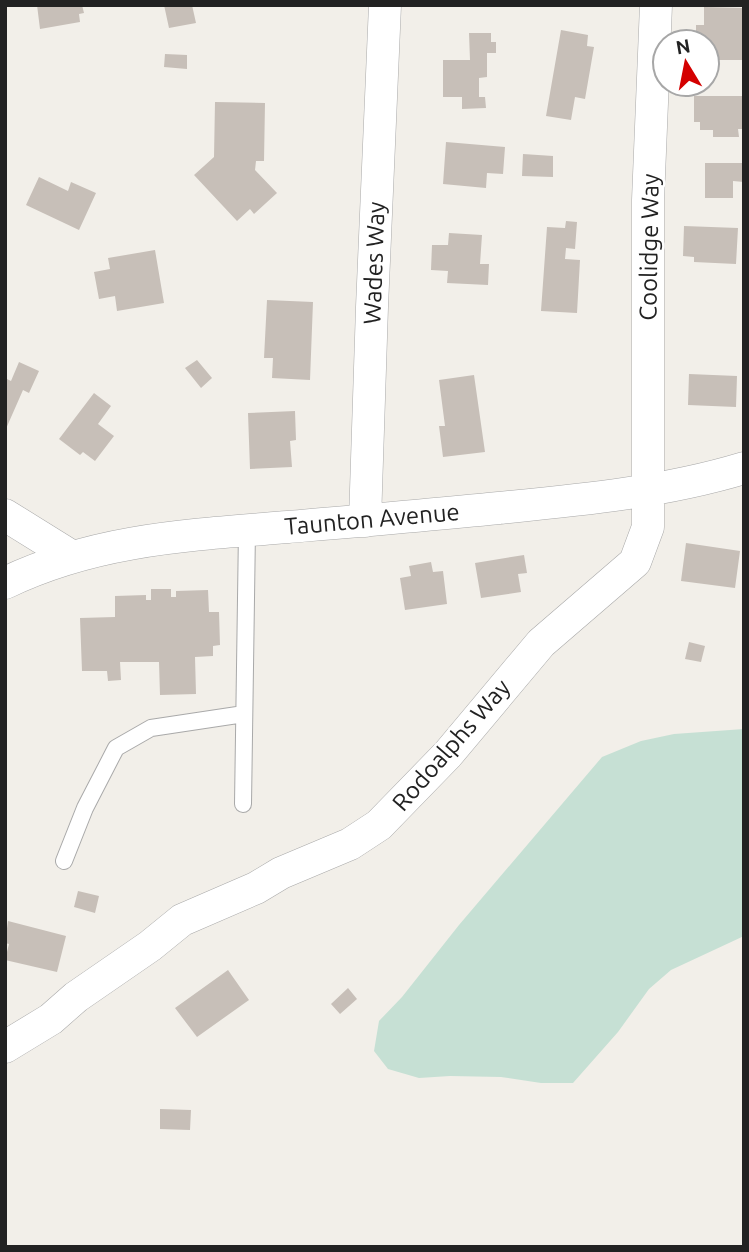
<svg xmlns="http://www.w3.org/2000/svg" width="749" height="1252" viewBox="0 0 749 1252" font-family="Ubuntu,sans-serif">
<rect width="100%" height="100%" fill="#f2efe9"/>
<path fill="#c6e0d4" d="M744,729v207l-73,34 -22,19 -31,43 -45,51h-32l-40,-6 -51,-1 -31,2 -31,-9 -14,-18 5,-30 23,-24 57,-72 143,-168 39,-16 33,-7z"/>
<path fill="#c7bfb8" d="M37,5h45l2,8 -5,1 1,8 -40,7z
M164,5h28l4,18 -27,5z
M704,7l40,1v52h-37v-18h-11v-17h8z
M561,30l27,5 -1,11 7,1 -9,52 -10,-2 -4,23 -25,-4z
M469,33h22v9h5v11h-9v24l-8,1v19h6l1,11 -24,1v-12h-19v-37h27z
M165,54l22,1v14l-23,-2z
M694,96h50v33h-6l1,8h-26v-7h-13v-8h-6z
M215,102l50,1 -1,58h-8l-1,9 22,23 -23,21 -4,-5 -13,12 -43,-46 20,-18z
M446,142l59,5 -2,27 -16,-1 -1,15 -43,-4z
M523,154l30,2v21l-31,-1z
M705,163h39v19l-11,-1v17h-28z
M39,177l29,14 3,-9 25,11 -17,37 -53,-25z
M566,221l11,1 -2,27 -9,-1 -1,11 15,1 -3,53 -36,-2 6,-84 18,1z
M684,226l54,2 -2,36 -42,-2v-5l-11,-1z
M449,233l33,2 -2,29h9l-1,21 -41,-2 1,-12 -17,-1 1,-25h16z
M155,250l9,53 -47,8 -2,-15 -16,3 -5,-27 16,-3 -2,-11z
M267,300l46,2 -3,78 -38,-2 1,-20h-9z
M197,360l15,18 -11,10 -16,-20z
M19,362l20,9 -10,22 -6,-3 -18,41v-53l6,3z
M689,374l48,2 -1,31 -48,-2z
M474,375l11,77 -42,5 -4,-31h6l-6,-46z
M94,393l17,13 -13,18 16,12 -19,25 -12,-9 -3,3 -21,-16z
M295,411l1,29 -6,1 2,26 -42,2 -2,-56z
M686,543l54,8 -5,37 -54,-7z
M524,555l3,18 -9,1 3,18 -40,6 -6,-35z
M431,562l2,10 10,-1 4,33 -42,6 -5,-32 11,-2 -2,-10z
M151,589h20v8h5v-6l32,-1 1,22h10l1,33 -7,1v10l-18,1 1,37 -36,1 -1,-33h-39l1,18 -13,1 -1,-10h-25l-2,-53 35,-1v-21l31,-1v5h5z
M689,642l16,4 -4,16 -16,-3z
M78,891l21,5 -4,17 -21,-6z
M8,921l58,15 -9,36 -52,-12 4,-16 -4,-1z
M228,970l21,30 -52,37 -22,-29z
M348,988l9,11 -17,15 -9,-10z
M160,1109l31,1 -1,20 -30,-1z"/>
<g fill="none" stroke-linecap="round" stroke-linejoin="round">
<g stroke="#a9a9a9" stroke-width="18">
<path id="lane" d="M243,804l4,-274
M64,861l21,-53 31,-60 35,-20 93,-14"/>
</g>
<g stroke="#a9a9a9" stroke-width="33">
<path id="street" d="M5,515l66,41
M365,521l7,-214 13,-302
M5,583c91,-44 185,-48 283,-56 70,-6 141,-12 211,-19 82,-8 166,-16 245,-40
M5,1047l46,-28 25,-22 74,-51 32,-26 74,-32 25,-15 69,-29 29,-19 69,-71 93,-111 94,-81 13,-35v-327l8,-195"/>
</g>
<use href="#lane" stroke="#fff" stroke-width="16"/>
<use href="#street" stroke="#fff" stroke-width="32"/>
</g>
<g text-anchor="middle" dominant-baseline="central" stroke-width="5" stroke-linejoin="round" paint-order="stroke">
<g font-size="24" fill="#222" stroke="#fff">
<text transform="translate(649 247) rotate(-89)">Coolidge Way</text>
<text transform="translate(374 263) rotate(-88)">Wades Way</text>
<text transform="translate(372 519) rotate(-5)">Taunton Avenue</text>
<text transform="translate(451 745) rotate(-49)">Rodoalphs Way</text>
</g>
</g>
<rect width="749" height="1252" fill="none" stroke="#222222" stroke-width="14"/>
<g transform="translate(686 63) rotate(350)"><circle r="33" fill="#ffffff" stroke="#a7a7a7" stroke-width="2"/>
<path d="M0-5L12 26L0 18L-12 26Z" fill="#d40000"/>
<text y="-10" font-size="19" font-weight="bold" text-anchor="middle" fill="#222222">N</text>
</g>
</svg>
